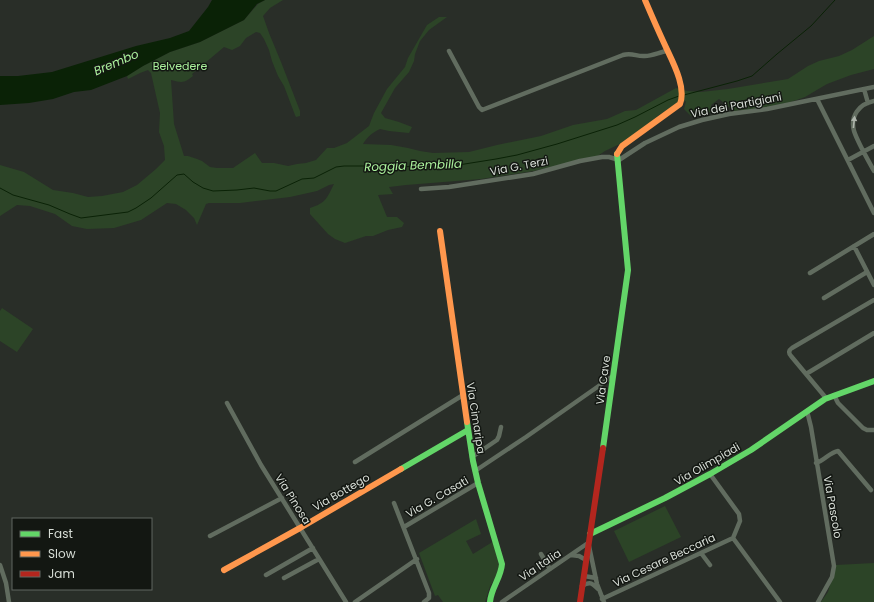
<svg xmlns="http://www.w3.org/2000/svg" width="874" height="602" viewBox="0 0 874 602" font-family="Poppins,sans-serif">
<rect width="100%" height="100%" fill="#292e28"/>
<path fill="#2c4427" d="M265,0h18l-13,8 -7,8 6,17 12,29 19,49v5l-4,1 -1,-2 -11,-29 -6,-10 -6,-15 -3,-11 -5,-11 -4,-6 -4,-1 -10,6 -6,8 -8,4 -8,-3 -32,27 1,2c-9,7 -10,7 -22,4l3,44 10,32h4l9,3 5,2 8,6 7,1h16l22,-15 7,10h12l14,3 9,-2 9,-1 10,-3 11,-12h7l13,-5 22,-17 5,-13 13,-24 18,-22 3,-9 19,-33 12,-8h8l-18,13 -9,11 -5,13 -1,7 -5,11 -14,16 -14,25 4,5 14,4 13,5 -3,6 -20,-2 -9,-2c-7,3 -13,8 -17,15l28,1 17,3 12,3 13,2 36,-1 28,-7 44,-9 32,-11 34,-6 18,-8 11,-1 40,-22 11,3 14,1 27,-3 60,-10 20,-13 11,-5 20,-5 13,-6 22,-14v33l-23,6 -24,9 -22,13 -17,6 -18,4 -36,4 -15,-12 -8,6v7l-8,1 -12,3 -7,-7 2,-8 -16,7 -11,7 -11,9 -24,18 -19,9 -9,6 -62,14 -53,8 -75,6 -17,2 4,7 -15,1 9,22h10l7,6 -2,4 -14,3 -15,6h-7l-21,7 -10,-4 -7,-5 -18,-20v-6c16,-5 17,-10 24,-24l-5,1 -12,6 -27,6 -50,6h-31l-3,1 -9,21 -3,-7 -8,-8 -10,-6 -9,-1 -26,17 -27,8 -27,1 -15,-3 -17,-12 -25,-8 -13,-1 -17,11v-51l24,7 29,18 20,3 15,4 14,-1 21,-4 14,-7 19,-16 9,-9 -1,-14 -5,-14 1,-19 -9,-40 -3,-3 -8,3 -12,6 -1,-3 16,-10 27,-14 30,-10 44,-22 14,-16z
M2,308l31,21 -16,23 -17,-11v-30z
M665,506l16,31 -52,25 -15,-31z
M476,519l5,15 -15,7 7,13 21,-13 6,20 -1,12 -9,13 -5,16h-42l-5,-7 -3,1 -16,-43z
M874,563v39h-53l7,-10 8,-27z"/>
<path fill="#0a2206" d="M212,0h53l-8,4 -13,16 -44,22 -30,10 -27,14 -16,10 -36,14 -17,2 -21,7 -24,4 -29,2v-29h18l34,-4 84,-26 34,-8 19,-7 19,-24z"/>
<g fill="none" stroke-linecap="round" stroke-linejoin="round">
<path stroke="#0a2206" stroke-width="1" d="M684,95l53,-14 15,-5 25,-22 34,-28 24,-26
M0,188l13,7 36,10 21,9 11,4 47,-6 8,-4 15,-10 26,-23 7,-1 9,8 10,6 10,3 24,-1 17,-2 16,3h6l26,-12 12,-1 22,-11 8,-1h38l40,1 30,-1 44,-7 21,-4 40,-11 60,-19 18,-8 33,-17 11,-4"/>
<path stroke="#616c5f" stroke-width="4.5" d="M449,51l30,56 3,3 141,-55c9,-3 14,2 22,1 7,0 15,-4 22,-5
M864,89l4,14
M817,99l57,114
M874,101c-15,3 -24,15 -20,30 4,12 14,29 20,40
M848,160l26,-14
M421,189l28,-2 84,-13 47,-13 22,-4h7l10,3 26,-17 34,-16 23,-7 27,-6 38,-5 107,-22
M854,246l20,39
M810,273l64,-39
M824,298l43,-26
M806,374l68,-41
M834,395l4,8 25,25 4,2h7
M826,398l-35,-42c-3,-3 -2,-6 1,-8l82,-48
M227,403l34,62 85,137
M807,411l4,16 23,139 -2,11 -14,25
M472,457l25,-17 2,-4 2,-9
M355,462l108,-67
M816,463c8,-2 14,-11 22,-12l33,39
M475,471l51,-34 87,-61
M710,474l29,40 1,7 -7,17 47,64
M394,503l35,90v5l-5,4
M404,527l74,-44
M210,536l72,-38
M589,546l8,38 7,18
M701,553l9,12
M541,554l9,15
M571,555l8,1 7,4
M0,565l6,18 3,19
M266,575l47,-27
M584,576l12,2
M284,578l35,-19
M582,586c8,-5 10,-3 16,3
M602,599l131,-61
M355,602l62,-43
M502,602l86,-59"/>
<path stroke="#63d668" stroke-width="6" d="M467,422l6,39 5,22 24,81c-1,14 -11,24 -12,38
M603,448l25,-178 -11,-116
M401,469l67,-39
M590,534l75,-36 45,-24 41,-24 74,-51 49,-18"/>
<path stroke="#ff974d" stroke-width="6" d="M617,154l5,-8 58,-42c7,-18 -9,-45 -16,-61 -7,-15 -13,-29 -19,-43
M440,231l27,191
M224,570l76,-42 101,-59"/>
<path stroke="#b3261e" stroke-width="6" d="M580,602l23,-154"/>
</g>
<defs><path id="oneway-solid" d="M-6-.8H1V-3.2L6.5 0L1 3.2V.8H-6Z"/></defs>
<use fill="#aeb5ac" href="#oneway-solid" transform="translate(854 122) rotate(-84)"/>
<g text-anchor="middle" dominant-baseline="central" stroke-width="3" stroke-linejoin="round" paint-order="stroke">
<g font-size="11" fill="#a9f09b" stroke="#131712">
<text x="180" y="66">Belvedere</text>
</g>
<g font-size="11" fill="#d7ddd6" stroke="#131712">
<text transform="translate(736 105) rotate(-11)">Via dei Partigiani</text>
<text transform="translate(519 166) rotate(-11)">Via G. Terzi</text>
<text transform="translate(603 380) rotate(-82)">Via Cave</text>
<text transform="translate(476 418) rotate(81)">Via Cimaripa</text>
<text transform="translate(707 464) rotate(-30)">Via Olimpiadi</text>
<text transform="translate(341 492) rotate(-30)">Via Bottego</text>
<text transform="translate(437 497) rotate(-30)">Via G. Casati</text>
<text transform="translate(293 499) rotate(58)">Via Pinosa</text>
<text transform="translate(833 507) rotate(80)">Via Pascolo</text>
<text transform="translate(664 560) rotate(-25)">Via Cesare Beccaria</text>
<text transform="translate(540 565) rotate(-34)">Via Italia</text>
</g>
<g font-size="12" font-style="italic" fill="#acf39d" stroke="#131712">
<text transform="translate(116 62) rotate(-23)">Brembo</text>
<text transform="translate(413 165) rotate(-2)">Roggia Bembilla</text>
</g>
</g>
<rect x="12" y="518" width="140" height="72" fill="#131712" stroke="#616660"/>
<rect x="20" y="531" width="20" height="6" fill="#63d668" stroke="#616660"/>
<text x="48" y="538" font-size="12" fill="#d7ddd6">Fast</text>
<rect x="20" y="551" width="20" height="6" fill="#ff974d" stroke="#616660"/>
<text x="48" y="558" font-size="12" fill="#d7ddd6">Slow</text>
<rect x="20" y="571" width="20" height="6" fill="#b3261e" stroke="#616660"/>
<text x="48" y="578" font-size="12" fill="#d7ddd6">Jam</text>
</svg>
